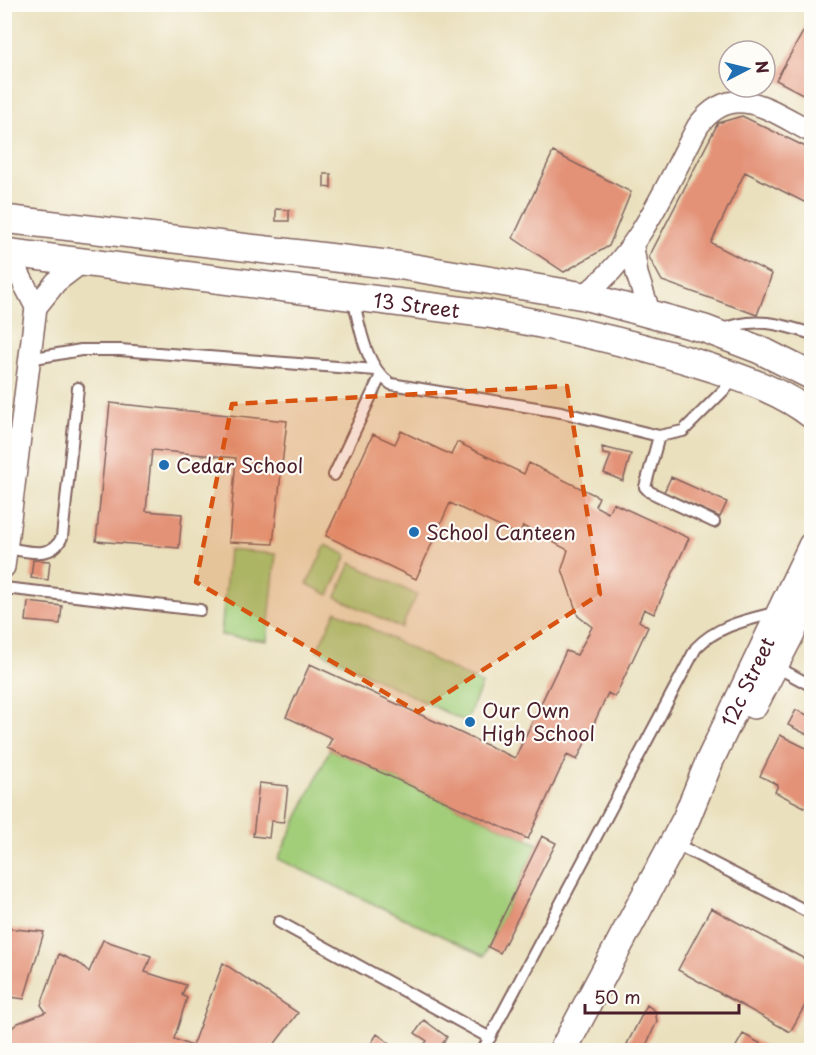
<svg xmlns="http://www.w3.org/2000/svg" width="816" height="1055" viewBox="0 0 816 1055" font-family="'Playpen Sans',sans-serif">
<rect width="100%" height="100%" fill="#fdfcf7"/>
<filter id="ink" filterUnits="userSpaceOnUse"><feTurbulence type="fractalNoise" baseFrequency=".0167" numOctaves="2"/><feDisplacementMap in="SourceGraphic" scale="12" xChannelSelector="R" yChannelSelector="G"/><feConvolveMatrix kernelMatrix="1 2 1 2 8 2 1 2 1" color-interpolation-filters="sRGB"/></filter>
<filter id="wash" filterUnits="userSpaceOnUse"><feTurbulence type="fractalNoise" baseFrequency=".008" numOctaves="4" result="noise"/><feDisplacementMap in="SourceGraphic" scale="24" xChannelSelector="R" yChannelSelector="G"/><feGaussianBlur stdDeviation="1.35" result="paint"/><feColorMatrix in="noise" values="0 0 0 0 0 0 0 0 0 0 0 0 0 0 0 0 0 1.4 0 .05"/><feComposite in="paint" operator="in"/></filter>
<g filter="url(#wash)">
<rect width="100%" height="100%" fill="#eae0bd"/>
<path fill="#a2cd79" stroke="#767652" stroke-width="1.5" d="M326,545l21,10 -18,40 -22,-11z
M229,550l47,4 -9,87 -46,-6z
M351,563l66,32 -16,33 -65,-31z
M336,611l146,73 -16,38 -149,-72z
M330,749l208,95 -54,112 -206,-97z"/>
<g id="blocks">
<path fill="#e39277" d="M812,16v83l-36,-19z
M742,116l70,34v56l-67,-34 -34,71 61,31 -15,41 -95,-34 -13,-24 69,-134z
M553,152l78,40 -22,54 -45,26 -51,-34z
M324,174h7v14l-7,-1z
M276,209l13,1v11h-13z
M110,403l177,18 -14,123 -44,-2 7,-84 -84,-8 -6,61 36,3 -3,34 -83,-7z
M401,431l50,24 6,-13 67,32 5,-11 70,34 -4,9 13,7 5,-10 76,35 -35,76 -10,-5 -5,12 9,6 -33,70 -7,-4 -31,67 -10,-5 -39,84 -201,-91 5,-10 -46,-21 24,-53 205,94 51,-107 11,4 15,-28 -14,-11 -16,-47 6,-19 -45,-24 -4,10 -69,-33 -34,76 -90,-43 47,-102 22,10z
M602,447l29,7 -8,27 -19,-8 7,-18 -8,-1z
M671,477l56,25 -7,15 -56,-25z
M33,560l17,1 -2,19 -17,-2z
M28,602l34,4 -2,18 -34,-3z
M796,710l16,7v20l-24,-12z
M780,735l32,16v60l-37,-19 3,-7 -18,-9z
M259,783l29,3 -4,36 -13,-1 -2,17 -16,-2z
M542,836l14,7 -56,110 -12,-6z
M711,908l101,55v30l-22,39 -112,-62z
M4,928l40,4 -20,67 -20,-3z
M103,940l48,16 -6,16 41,13 -4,10 5,3 -13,41 18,7 31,-83 75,50 -28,37h-266v-16l14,-11 28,-11 -5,-7 18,-51 23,11 7,7z
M647,1005l8,6 2,10 -13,29h-4l-13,-6z
M424,1020l23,17 -9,13h-18l7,-9 -12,-8z
M377,1034l22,16h-32z
M743,1034l29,16h-38z"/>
</g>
</g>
<g filter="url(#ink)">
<use href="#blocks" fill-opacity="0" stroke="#82635e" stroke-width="1.5"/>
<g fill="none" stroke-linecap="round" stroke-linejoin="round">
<g stroke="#82635e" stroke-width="14">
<path id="service" d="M353,298c7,29 12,69 38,86l170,28 98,24 24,-5 53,-53
M722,330c31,-14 59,-6 90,4
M29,359l52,-9h39l256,20
M659,436l-14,51 5,5 64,30
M334,475l46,-98
M7,548c20,3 45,12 55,-11l16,-149
M4,588l196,22
M775,666l37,20
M674,843l138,71
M279,922l211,116
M483,1050l213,-402c22,-23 51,-28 82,-36"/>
</g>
<g stroke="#82635e" stroke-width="24">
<path id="minor" d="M633,247l4,27 12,37
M4,254l17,24 15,29
M584,296c57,-45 81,-108 114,-170 35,-47 73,-15 114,6
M4,567l32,-260 20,-25 25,-19"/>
</g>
<g stroke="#82635e" stroke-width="30">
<g id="tertiary">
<path d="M4,219l399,47 181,30 121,33 55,21 52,26"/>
<path id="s1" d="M4,252l485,62c76,14 150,30 223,54 35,12 71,24 100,47"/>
<path d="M754,705l58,-113"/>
<path id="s2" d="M563,1050l123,-231 24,-59 102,-214"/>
</g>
</g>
<use href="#service" stroke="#fff" stroke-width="10"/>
<use href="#minor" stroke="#fff" stroke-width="21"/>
<use href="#tertiary" stroke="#fff" stroke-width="27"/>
</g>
</g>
<path fill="#d8530f" fill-opacity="0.2" stroke="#d8530f" stroke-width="4.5" stroke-dasharray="12 8" stroke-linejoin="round" d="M567,386l33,208 -182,118 -222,-130 36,-178z"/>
<g fill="#1f6fb2" stroke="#fdfcf7" stroke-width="2">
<circle cx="164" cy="465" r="6"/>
<circle cx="414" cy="532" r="6"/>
<circle cx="470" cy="722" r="6"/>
</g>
<g text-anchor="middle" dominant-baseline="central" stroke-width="4.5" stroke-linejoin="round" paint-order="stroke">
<g font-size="20" fill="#4a1f2b" stroke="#fdfcf7">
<text stroke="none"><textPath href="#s1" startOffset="416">13 Street</textPath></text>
<text stroke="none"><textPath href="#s2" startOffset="412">12c Street</textPath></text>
</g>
<g font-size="20" fill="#4a1f2b" stroke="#fdfcf7" text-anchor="start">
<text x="176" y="465">Cedar School</text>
<text x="426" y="532">School Canteen</text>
<text x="482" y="710">Our Own<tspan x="482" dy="23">High School</tspan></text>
</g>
</g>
<rect width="816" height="1055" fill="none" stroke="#fdfcf7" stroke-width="24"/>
<g transform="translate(747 69) rotate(83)"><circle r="28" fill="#fdfcf7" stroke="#b5a4a5" stroke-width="1.5"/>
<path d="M0-4.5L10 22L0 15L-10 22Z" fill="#1f6fb2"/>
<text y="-9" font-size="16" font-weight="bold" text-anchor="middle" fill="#4a1f2b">N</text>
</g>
<path d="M585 1004v9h154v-9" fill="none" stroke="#4a1f2b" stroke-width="3"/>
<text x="594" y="1004" font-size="18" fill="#4a1f2b" stroke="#fdfcf7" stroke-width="4.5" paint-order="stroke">50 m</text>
</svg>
